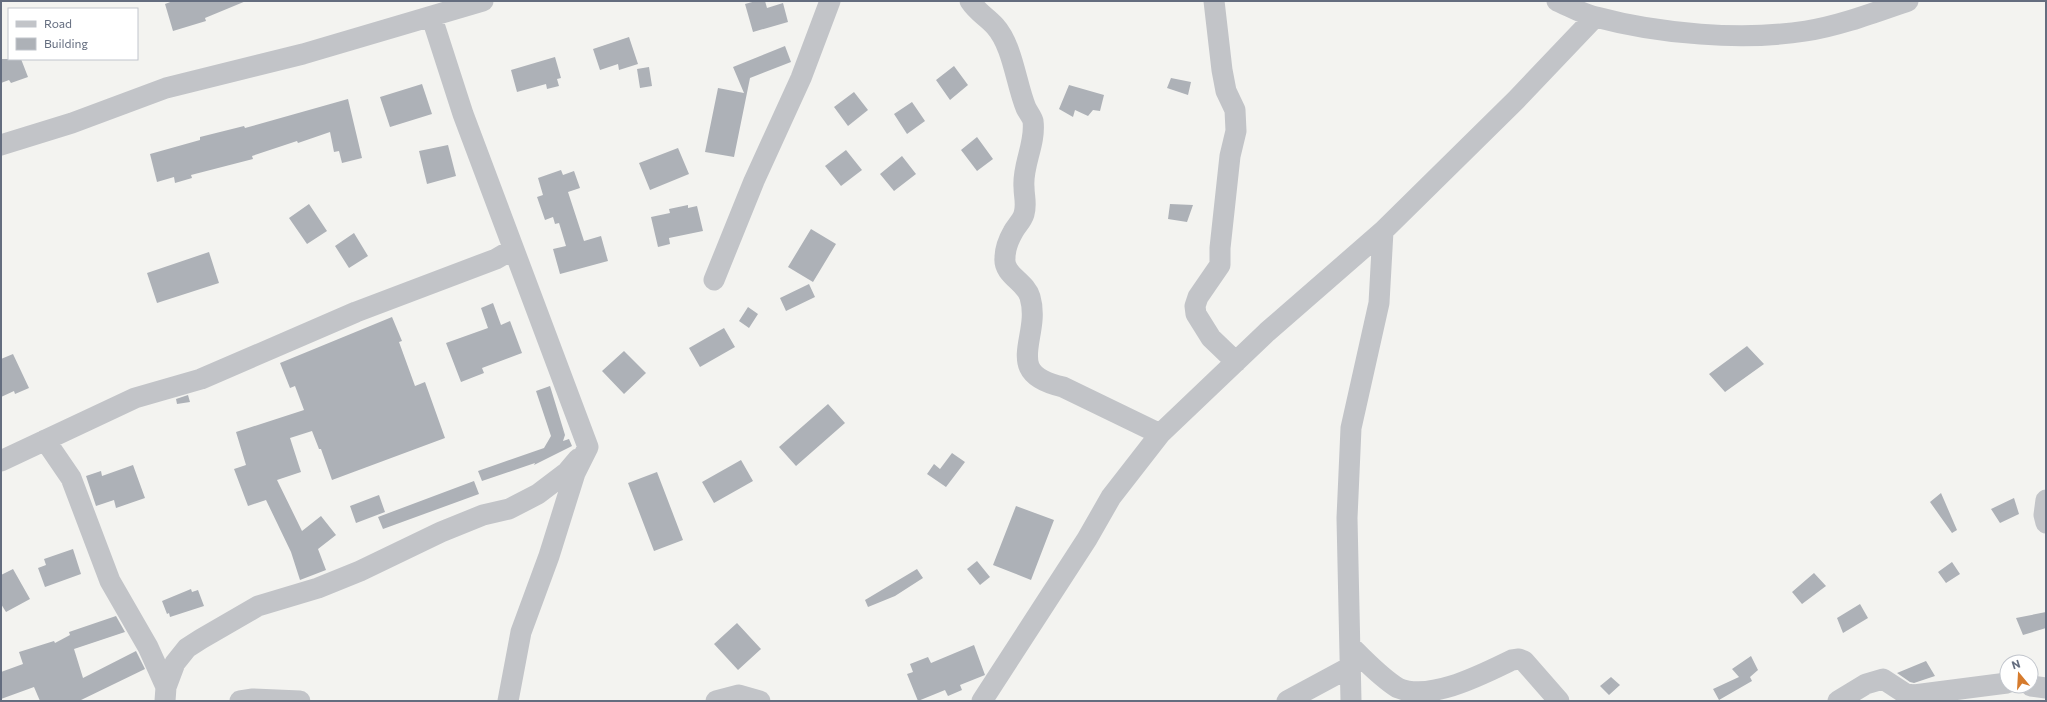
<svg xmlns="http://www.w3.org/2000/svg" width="2047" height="702" viewBox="0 0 2047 702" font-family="Commissioner,sans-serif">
<rect width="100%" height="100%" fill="#f3f3f0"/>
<path fill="#adb1b7" d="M173,1h73l-41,17 1,3 -33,10 -8,-27z
M756,1h9l2,7 16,-5 5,19 -35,10 -8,-28z
M629,37l9,27 -19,6 -1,-6 -18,6 -7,-21z
M785,46l6,16 -41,16 -16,79 -29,-5 13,-64 26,5 -11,-26z
M555,57l6,21 -4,1 2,7 -12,3 -1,-5 -29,8 -6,-22z
M1,59h20l7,18 -17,6 -2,-3 -8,3z
M954,66l14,19 -18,15 -14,-20z
M649,67l3,19 -12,2 -3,-19z
M1171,78l20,4 -3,13 -21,-7z
M422,84l10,30 -42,13 -10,-30z
M1069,85l35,10 -4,16 -7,-1 -5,6 -13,-6 -2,7 -14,-8z
M854,92l14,18 -20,16 -14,-19z
M348,99l14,59 -20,5 -3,-12 -5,1 -4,-20 -32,11 -1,-2 -45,15 1,3 -62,16 1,3 -17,5 -1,-6 -17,5 -7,-28 50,-14v-3l44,-11 1,2z
M912,102l13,19 -18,13 -13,-20z
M977,137l16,22 -16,12 -16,-21z
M448,145l8,31 -29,8 -8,-33z
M678,148l11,26 -39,16 -11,-27z
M846,150l16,20 -21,16 -16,-20z
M902,156l14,18 -22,17 -14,-17z
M561,170l2,5 11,-4 6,17 -12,4 16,49 17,-5 7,25 -48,13 -7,-25 13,-3 -7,-23 -4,1 -2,-7 -8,3 -8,-23 6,-2 -5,-17z
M309,204l18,27 -20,13 -18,-26z
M1170,204l23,1 -6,17 -19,-3z
M688,205v3l9,-2 6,25 -34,7 1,6 -12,3 -7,-30 19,-4 -1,-4z
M811,229l25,15 -23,38 -25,-15z
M354,233l14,23 -19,12 -14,-22z
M209,252l10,31 -62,20 -10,-30z
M809,284l6,13 -29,14 -6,-13z
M493,303l8,22 9,-4 12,32 -40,15 2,5 -23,9 -15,-39 42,-15 -7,-20z
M748,307l10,7 -9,14 -10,-7z
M392,317l10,24 -3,1 16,44 10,-4 20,56 -113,42 -11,-31h-2l-7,-18 -22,7 11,34 -24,8 25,51 19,-15 15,19 -18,14 8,21 -26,10 -9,-28 -25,-52 -18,6 -14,-37 12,-4 -10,-33 68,-22 -9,-24 -5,2 -10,-25z
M724,328l11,19 -35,20 -11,-19z
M1747,346l17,18 -39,28 -16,-18z
M624,351l22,22 -22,21 -22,-23z
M13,354l16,34 -14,6 -1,-3 -13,6v-38z
M550,386l15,49 -2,6 6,-2 3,7 -38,19 1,-2 -53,18 -4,-10 66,-23 7,-12 -15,-45z
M188,395l2,7 -13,2 -1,-5z
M828,404l17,19 -49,43 -17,-19z
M952,453l13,9 -19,25 -19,-13 7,-10 6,5z
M741,460l12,21 -39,22 -12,-21z
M133,465l12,33 -29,10 -2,-8 -18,6 -10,-30 15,-5 1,5z
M657,472l26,68 -29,11 -26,-68z
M474,481l5,13 -96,35 -5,-12z
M1941,493l16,37 -5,3 -22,-31z
M379,495l6,17 -29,11 -6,-17z
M2014,498l5,16 -19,9 -9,-14z
M1016,506l38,14 -23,60 -38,-15z
M73,549l8,25 -36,13 -7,-19 8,-3 -2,-6z
M977,561l13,16 -10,8 -13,-16z
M1952,562l8,12 -14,9 -8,-11z
M13,569l17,30 -24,13 -5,-8v-29z
M917,569l6,9 -28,18 -27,11 -3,-7z
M1814,573l12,13 -24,18 -10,-12z
M191,589l1,3 6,-2 6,16 -34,11 -1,-4 -2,1 -5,-13z
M1860,604l8,14 -25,15 -6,-15z
M2046,612v16l-23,7 -7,-17z
M116,616l9,16 -51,17 9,29 53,-27 9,18 -66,32h-39l-6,-14 -33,12v-27l22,-8 -4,-12 35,-11 1,2 15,-8 -1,-3z
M737,623l24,26 -23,21 -24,-26z
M974,645l11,30 -25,10 2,5 -14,6 -3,-6 -27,11 -11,-27 6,-2 -3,-8 18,-7 3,6z
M1751,656l7,14 -8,7 2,4 -33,19 -6,-11 26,-12 -7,-8z
M1926,661l9,15 -21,7 -4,-1 -13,-9z
M1611,677l9,8 -11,10 -9,-9z"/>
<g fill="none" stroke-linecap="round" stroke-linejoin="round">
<path stroke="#c2c4c8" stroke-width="21" d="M970,1c8,12 16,15 25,25 18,20 21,58 31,82 2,4 6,9 7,13 3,23 -11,44 -9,66 0,10 3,17 0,27 -2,7 -8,12 -11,18 -4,7 -8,18 -8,26 -2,17 21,24 25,39 12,41 -30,76 33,90l97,47
M1214,1l8,69 4,21 9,19 1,21 -6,25 -10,92v17l-22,32 -3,9 1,8 15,24 25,24
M1557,1c12,5 25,13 39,16 63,17 146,24 210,14 33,-5 70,-19 102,-30
M432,18l31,96 125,333 -13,26 -26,83 -28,76 -13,69
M1,145l71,-22 94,-35 137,-34 180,-53
M714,280l40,-99 47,-103 29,-77
M45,440l26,38 39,103 38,66 18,40
M1,461l134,-63 66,-19 155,-67 140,-53 17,-10
M2046,500l-2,15 2,8
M1350,646c15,14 30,31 48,42 32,14 85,-14 114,-28l7,-1 5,2 35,40
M2031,686l15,2
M165,701l1,-14 9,-24 12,-15 14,-9 57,-33 60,-18 42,-17 81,-39 42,-17 26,-6 29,-15 29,-22 11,-13
M240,701l13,-2 47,2
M716,701l23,-6 21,6
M982,701l105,-162 24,-42 49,-63 107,-102 116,-101 133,-131 79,-83
M1287,701l63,-34
M1351,701l-4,-183 4,-90 28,-125 4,-72
M1838,701l28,-17 17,-5 23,15 8,1 93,-12"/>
</g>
<rect width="2047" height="702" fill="none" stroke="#646d7f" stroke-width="4"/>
<rect x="8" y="8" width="130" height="52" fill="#ffffff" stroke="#c1c5cc"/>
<rect x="16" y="21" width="20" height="6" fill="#c2c4c8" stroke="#c1c5cc"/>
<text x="44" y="28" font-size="12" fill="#646d7f">Road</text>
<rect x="16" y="38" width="20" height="12" fill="#adb1b7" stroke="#c1c5cc"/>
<text x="44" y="48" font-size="12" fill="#646d7f">Building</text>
<g transform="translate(2019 674) rotate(342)"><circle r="19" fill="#ffffff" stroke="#c1c5cc"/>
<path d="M0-3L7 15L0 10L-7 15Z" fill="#d67b2d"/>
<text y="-6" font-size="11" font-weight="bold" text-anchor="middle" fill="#646d7f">N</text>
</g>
</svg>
